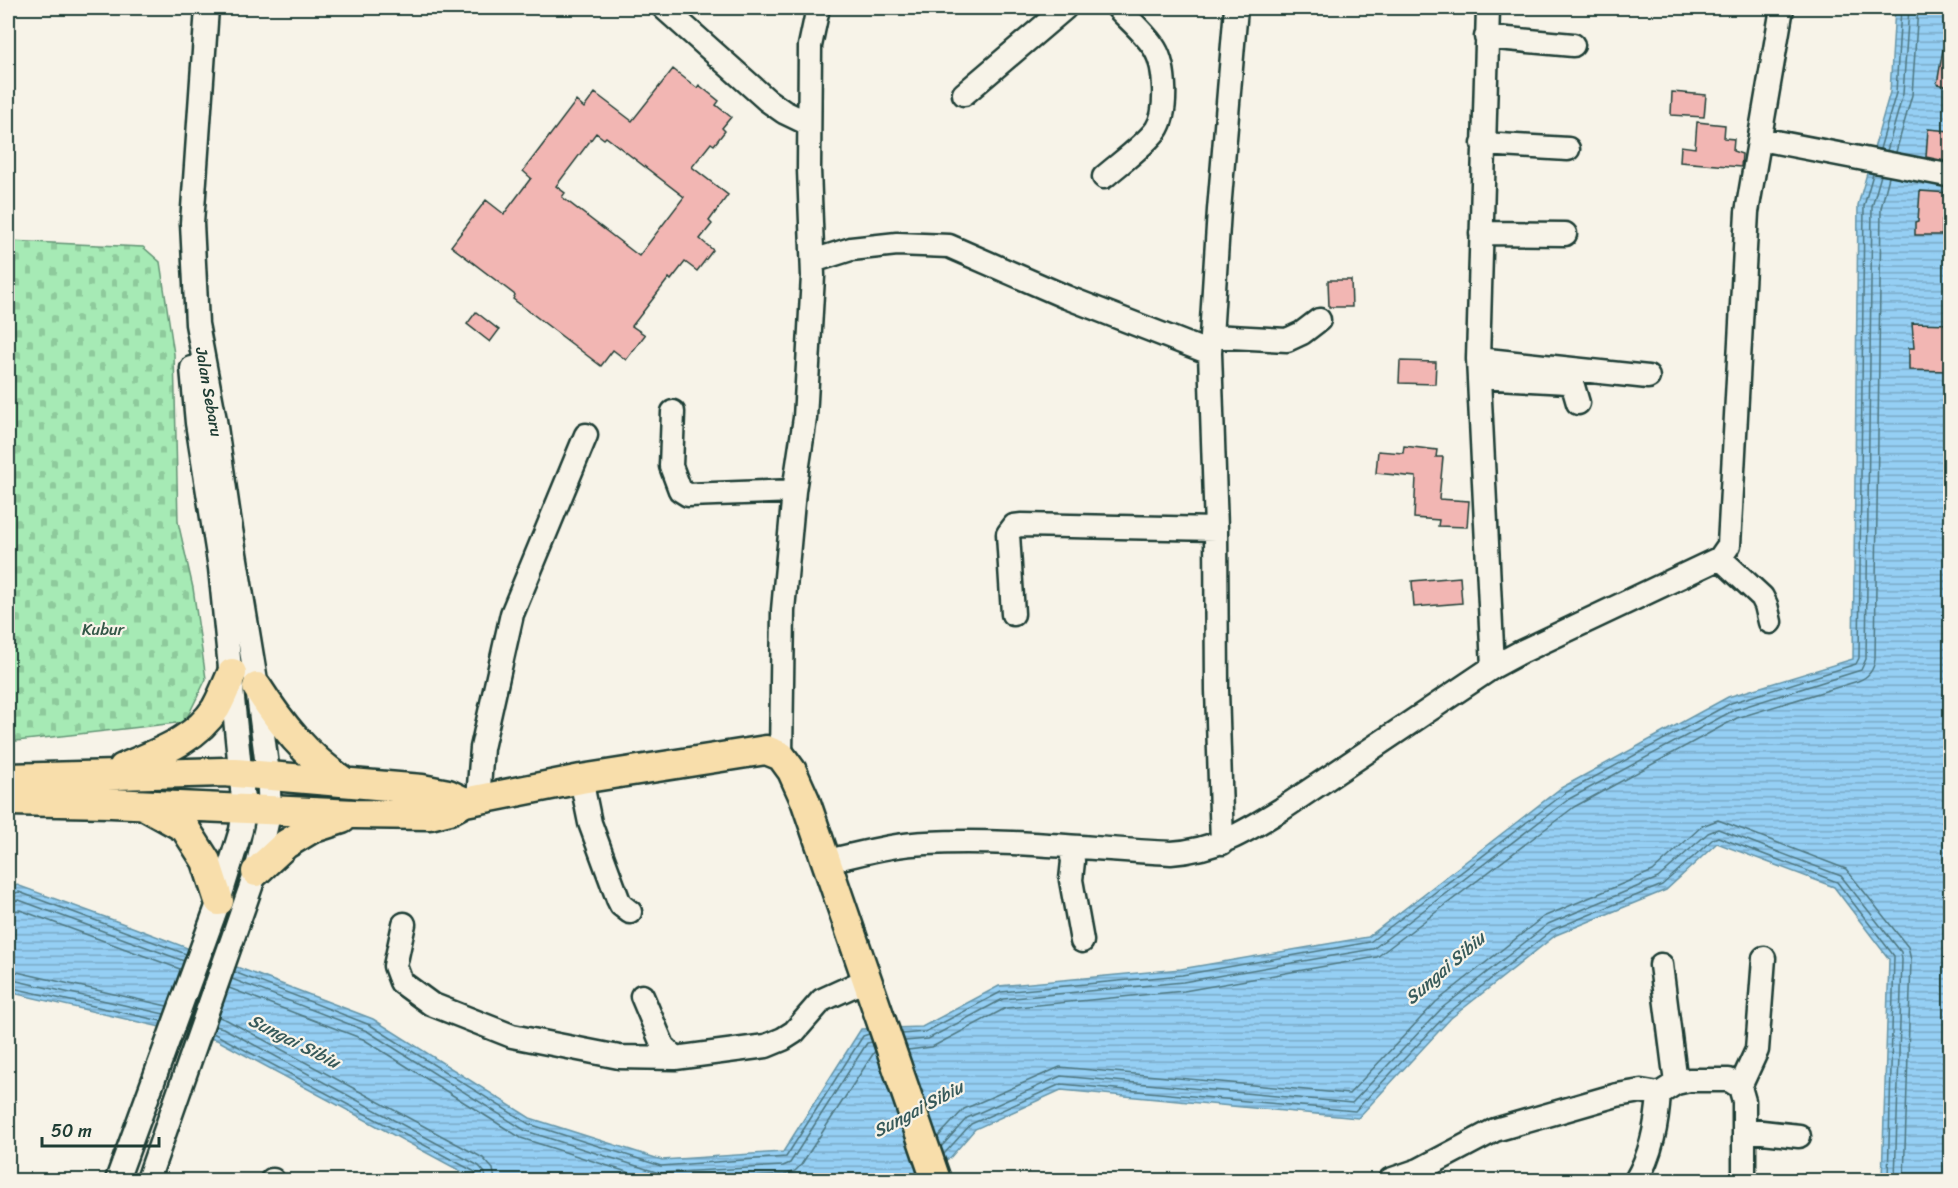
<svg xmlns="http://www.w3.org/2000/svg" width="1958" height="1188" viewBox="0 0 1958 1188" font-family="Sriracha,sans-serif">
<defs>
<pattern id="cemetery-stones" width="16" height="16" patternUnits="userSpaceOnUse" patternTransform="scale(1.5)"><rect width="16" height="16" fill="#a6eab5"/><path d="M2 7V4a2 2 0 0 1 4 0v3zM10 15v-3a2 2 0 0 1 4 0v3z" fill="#8eca9c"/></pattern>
<pattern id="water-rules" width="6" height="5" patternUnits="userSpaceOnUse" patternTransform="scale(1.5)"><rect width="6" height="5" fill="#95cff4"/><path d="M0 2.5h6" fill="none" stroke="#79a9c6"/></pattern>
</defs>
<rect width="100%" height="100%" fill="#f7f3e8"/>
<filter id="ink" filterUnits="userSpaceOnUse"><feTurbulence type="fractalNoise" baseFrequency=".0167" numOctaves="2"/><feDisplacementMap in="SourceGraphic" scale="12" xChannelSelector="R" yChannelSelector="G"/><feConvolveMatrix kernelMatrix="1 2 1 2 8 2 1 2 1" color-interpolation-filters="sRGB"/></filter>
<g filter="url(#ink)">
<path fill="url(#cemetery-stones)" stroke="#629474" stroke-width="1.5" d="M8,241l135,6 17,15 14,92 4,168 15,66 13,91 -21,43 -177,20z"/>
<path fill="url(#water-rules)" stroke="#6695a7" stroke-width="1.5" d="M1895,8h55v1172h-68l7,-221 -55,-72 -117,-44 -51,47 -110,45 -105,83 -93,100 -297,-28 -86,39 -25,29 -44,22h-429l-260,-140 -209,-48v-102l9,-5 110,40 246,94 157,99 132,42 121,-8 78,-123 61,-2 77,-41 182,-17 187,-32 193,-149 167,-91 125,-38 5,-454 32,-113z"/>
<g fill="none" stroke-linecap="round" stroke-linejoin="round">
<path stroke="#4e7781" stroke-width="1.5" d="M1880,149l16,-56 5,-85
M1887,151l16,-57 6,-86
M1896,152l16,-57 6,-87
M8,895l11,-3 167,62
M8,902l11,-2 165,61
M8,911l12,-1 160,59
M8,970l159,36
M234,972l136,53 159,99 132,42 125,-9 77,-121 6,-2
M8,979l156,35
M232,979l135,52 159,100 133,42 124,-7 7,-3 77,-120 5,-1
M8,987l153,34
M229,988l134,51 158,99 131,42
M219,1017l8,3 256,138 10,11 2,11
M216,1026l7,2 256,138 6,7 1,7
M213,1033l262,139 3,8
M902,1034l23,-2 76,-40 181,-17 188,-33 195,-149 166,-90 125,-39 3,-6 5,-452 9,-32
M905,1041l23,-2 75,-40 180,-17 190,-33 196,-150 165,-89 127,-40 5,-11 6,-452 9,-32
M908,1050l24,-3 74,-39 178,-17 193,-34 197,-150 163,-89 121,-37c11,-4 16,-11 17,-22l6,-451 8,-31
M938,1137l26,-28 96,-42 289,27 87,-92 107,-85 110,-46 49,-45 16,-6 128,49 62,78 3,13 -7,220
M941,1147l26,-29 94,-42 291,27 90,-95 106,-84 110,-46 50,-45 10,-4 123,47 60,76 1,8 -7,220
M944,1154l27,-30 90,-40 294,27 92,-97 105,-84 110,-45 51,-46 5,-2 119,45 57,74 -6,224
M695,1180l89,-5 11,-4 6,-6 74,-114"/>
</g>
<path fill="#f2b6b3" stroke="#1f3d34" stroke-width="1.5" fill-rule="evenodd" d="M1944,44l6,1v42l-13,-3z
M673,69l24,19 2,-3 20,16 -3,4 15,12 -9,11 3,3 -11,14 -3,-2 -19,24 36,28 -19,26 3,3 -12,15 13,11 -16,21 -12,-9 -14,18 -2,-2 -37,48 13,9 -19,25 -13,-10 -12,16 -88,-67 2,-4 -64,-49 35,-46 18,14 27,-36 -8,-7 53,-70 8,7 11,-15 37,28zM596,133l8,6 2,-2 78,60 -45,59 -77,-59 3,-4 -9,-7z
M1672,92l34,3 -2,22 -33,-2z
M1697,122l28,3 -1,13 10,1 -1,12 9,3 -1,13 -61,-5 1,-16 14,2z
M1928,129l22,2v31l-24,-5z
M1920,191l28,2 -1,27h-5v15h-27v-13l3,-1z
M1328,280h23l1,27h-23z
M476,312l23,18 -9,12 -23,-18z
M1912,323l38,1v47l-41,-1v-22h5z
M1400,361l36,1 -1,22 -36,-1z
M1404,446l33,4 -1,7h7l-4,42 30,2 -2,26 -29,-1 1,-6 -25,-2 2,-41 -40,-4 2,-22 25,2z
M1460,577l2,26 -48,4 -2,-26z"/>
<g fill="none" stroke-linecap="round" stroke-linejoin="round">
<g stroke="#1f3d34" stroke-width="27">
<path id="minor" d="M664,8l103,92 17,12 25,12
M1488,8l-10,351 15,308
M1486,37l87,8
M964,94l101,-86
M1760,139l187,36
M1483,144l85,5
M1104,177c15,-13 41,-32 52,-47 12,-17 10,-63 -1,-81 -9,-15 -25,-28 -37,-41
M1481,233l84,1
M813,261l38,-12 46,-5 52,2 117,51 144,56
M1211,336l76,4 15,-7 17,-13
M1478,359l170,18
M1479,377l88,5 6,4 5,17
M673,412l-2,54 9,24 8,5 106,-4
M1720,558l42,39 4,8 4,17
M1013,614l-5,-80 6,-8 8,-1 194,4
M781,756l2,-146 11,-119 11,-73 8,-142 -4,-107 1,-123 8,-38
M581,779l9,44 28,76 3,6 9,7
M478,799l4,-51 30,-134 74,-179
M1222,843l-5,-153 -1,-161 -6,-176 9,-143 17,-202
M1070,848l3,13 -2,19 11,61
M827,861c33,-7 66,-17 100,-18 81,-4 163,6 244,10 45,-3 74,-21 111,-44l211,-142 28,-15 199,-94 9,-13 18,-333 35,-204
M404,924l-9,42 6,16 30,22 81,32 107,21 56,1 91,-12 17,-7 11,-7 28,-32 44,-20
M1661,965l15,118
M642,996l21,50 12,12
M1740,1087l17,-37 7,-92
M1659,1094l17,-11 13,-3h40l11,7 4,14v79
M1744,1130l55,6
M117,1180l102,-279 22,-71 3,-21 -24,-241 -23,-145 -5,-55
M148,1180l108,-308 14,-62 -2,-36 -11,-87 -28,-170 -14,-97 -18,-96 -5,-101 15,-215
M272,1180h1
M1390,1180l29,-10 76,-40 122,-35 24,-4 18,3c-2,30 -7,60 -23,86"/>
</g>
<g stroke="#1f3d34" stroke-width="33">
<path id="major" d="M257,687c25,39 49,68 86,94
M123,768c34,-15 72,-27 93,-60 6,-11 11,-23 16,-35
M8,778l216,-6 198,17 26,5 17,8
M8,801l103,2 244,11 75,1 20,-5 15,-8 116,-23 185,-29 15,6 11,15 13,29 131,380
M147,807l38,21 21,33 13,40
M256,872l30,-28 25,-15 31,-10"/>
</g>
<use href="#minor" stroke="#f7f3e8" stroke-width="22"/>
<use href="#major" stroke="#f8deab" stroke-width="28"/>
</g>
</g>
<g text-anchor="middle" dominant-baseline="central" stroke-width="4.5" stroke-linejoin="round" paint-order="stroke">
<g font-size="16" fill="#1f3d34" stroke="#f7f3e8">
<text transform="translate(209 392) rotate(80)">Jalan Sebaru</text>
</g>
<g font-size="16" fill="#335747" stroke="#f7f3e8">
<text x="103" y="629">Kubur</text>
</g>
<g font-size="18" font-style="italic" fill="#375a5a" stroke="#f7f3e8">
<text transform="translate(1445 968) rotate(-41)">Sungai Sibiu</text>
<text transform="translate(294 1041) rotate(27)">Sungai Sibiu</text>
<text transform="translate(918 1109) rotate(-28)">Sungai Sibiu</text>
</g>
</g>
<rect width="1958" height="1188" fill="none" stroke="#f7f3e8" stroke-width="30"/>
<rect x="15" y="15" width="1928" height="1158" fill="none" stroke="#1f3d34" stroke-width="2" filter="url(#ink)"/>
<path d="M42 1137v9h117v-9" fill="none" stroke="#1f3d34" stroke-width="3"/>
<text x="51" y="1137" font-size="18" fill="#1f3d34" stroke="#f7f3e8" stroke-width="4.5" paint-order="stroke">50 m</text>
</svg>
